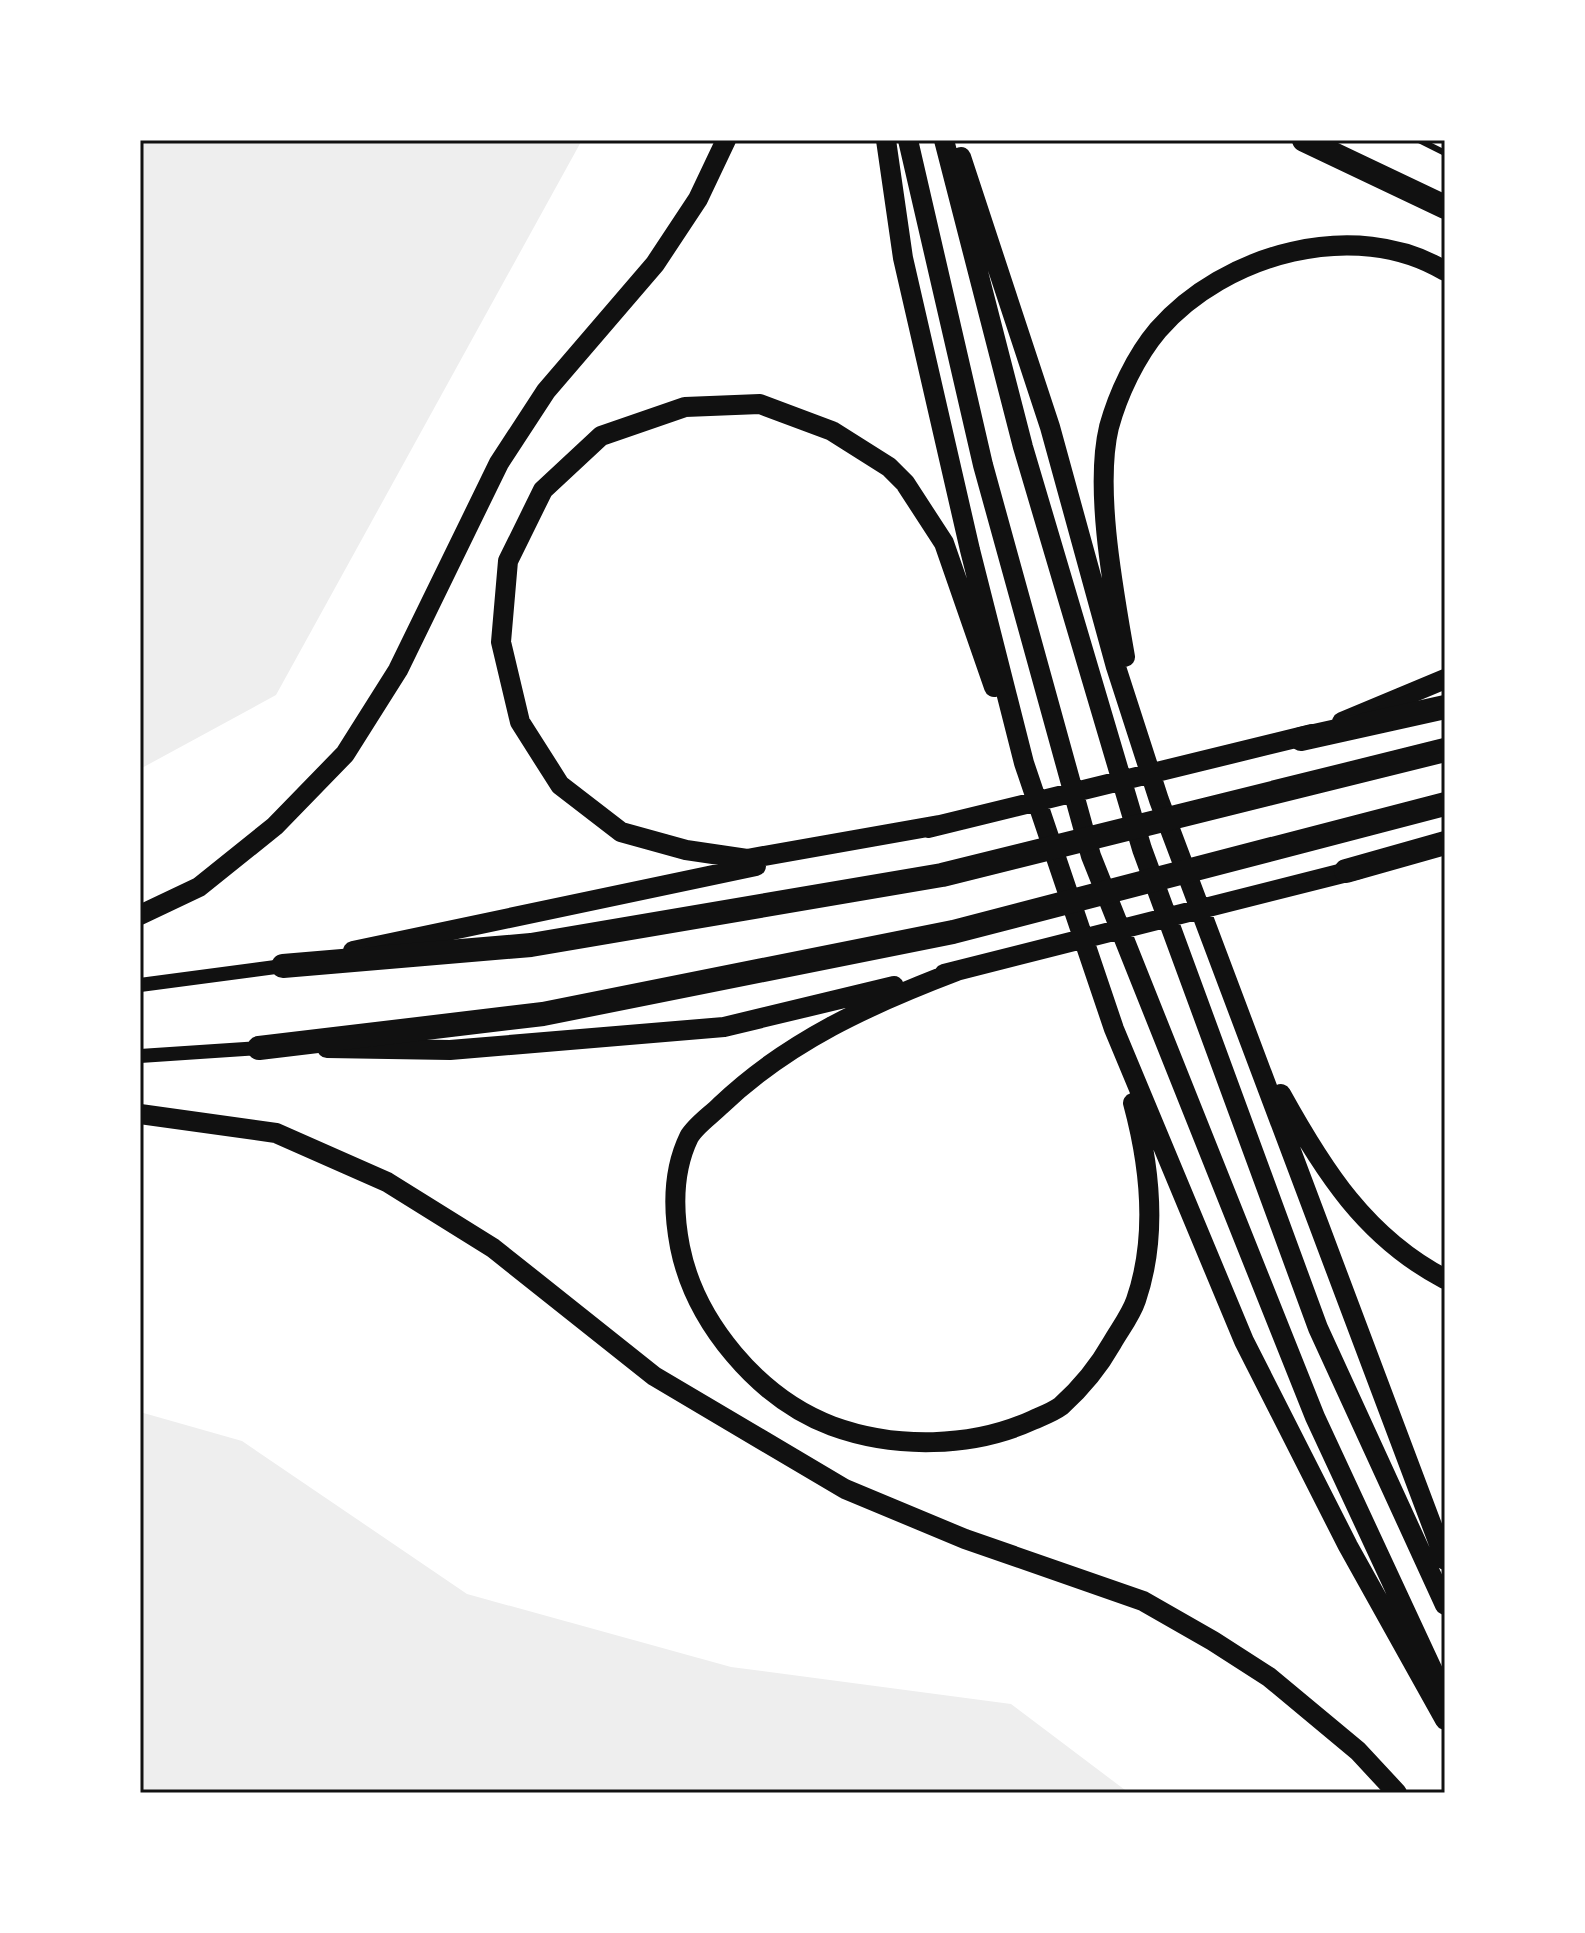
<svg xmlns="http://www.w3.org/2000/svg" width="1585" height="1933" viewBox="0 0 1585 1933" font-family="'Roboto Condensed',sans-serif">
<rect width="100%" height="100%" fill="#fff"/>
<path fill="#eee" d="M140,140h442l-306,555 -136,74z
M140,1412l102,29 225,153 264,73 280,37 118,89h-985l-4,-4z"/>
<g fill="none" stroke-linecap="round" stroke-linejoin="round">
<path stroke="#111" stroke-width="6" d="M1419,140l26,13"/>
<path stroke="#111" stroke-width="14" d="M140,985l143,-19
M140,1056l119,-8"/>
<path stroke="#111" stroke-width="20" d="M886,140l17,118 67,292 54,213 90,266 130,312 104,205 97,174
M908,140l75,325 108,391 224,561 125,269
M944,140l79,307 119,402 176,479 127,277
M961,157l89,270 66,240 43,133 286,760
M1125,657c-11,-64 -31,-168 -16,-230 9,-33 27,-71 49,-97 66,-76 197,-113 287,-59
M1342,722l103,-43
M939,825l-192,34 -61,-9 -65,-18 -61,-47 -40,-63 -19,-80 7,-81 35,-71 58,-54 84,-29 75,-3 72,27 57,36 16,16 39,60 50,144
M928,828l384,-94
M140,915l59,-28 76,-61 70,-72 53,-84 101,-207 47,-72 109,-127 43,-65 28,-59
M353,951l403,-85
M957,971c-87,33 -169,70 -237,135 -9,9 -25,20 -31,31 -17,35 -16,74 -9,110 15,75 78,151 152,179 63,23 140,22 201,-6 9,-4 20,-8 28,-14 20,-18 38,-40 51,-63 8,-14 19,-28 24,-43 22,-64 14,-134 -3,-197
M944,974l415,-105
M327,1048l123,2 274,-23 170,-41
M1281,1094c42,76 85,144 164,185
M140,1114l136,19 111,49 106,66 161,128 191,113 120,50 178,62 70,40 56,36 89,74 39,42"/>
<path stroke="#111" stroke-width="24" d="M1304,140l141,67
M1301,739l144,-32
M1346,871l99,-28
M283,966l248,-21 411,-70 503,-125
M259,1048l284,-34 410,-82 492,-128"/>
</g>
<rect width="1585" height="1933" fill="none" stroke="#ffffff" stroke-width="284"/>
<rect x="142" y="142" width="1301" height="1649" fill="none" stroke="#111" stroke-width="3"/>
</svg>
